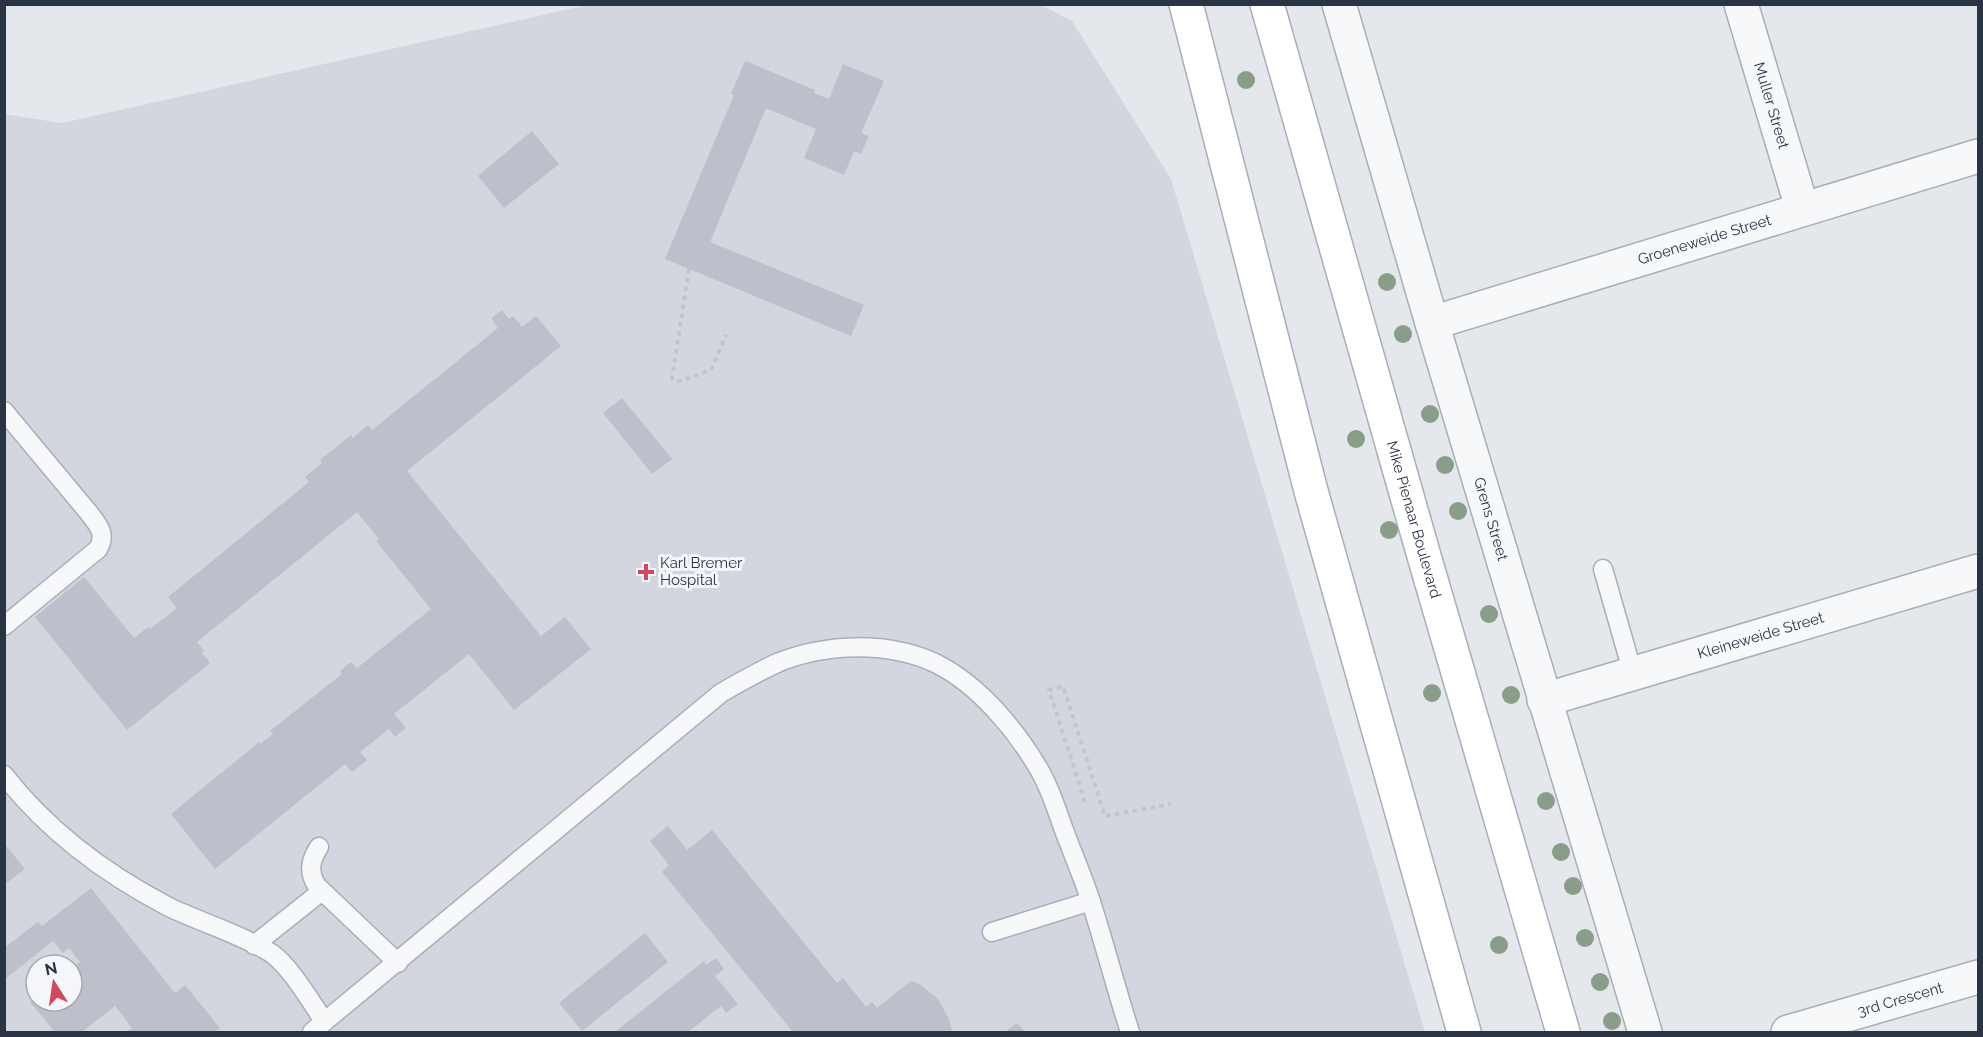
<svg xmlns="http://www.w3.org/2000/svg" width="1983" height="1037" viewBox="0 0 1983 1037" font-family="Raleway,sans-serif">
<rect width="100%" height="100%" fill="#e4e7ec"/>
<path fill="#d2d6de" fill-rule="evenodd" d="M1040,4l32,17 99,158 254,853h-1420l-1,-918 58,9 525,-118zM36,965h36v36h-36z"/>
<path fill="#bbc0ca" d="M745,61l70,29 -1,3 15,6 14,-35 41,17 -23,52 8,3 -8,18 -7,-3 -10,24 -40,-17 12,-29 -50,-21 -56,134 154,63 -13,31 -186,-77 69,-164 -3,-1z
M532,131l27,33 -55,44 -26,-32z
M502,310l7,9 4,-3 9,11 14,-11 25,30 -154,125 134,165 24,-19 26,32 -77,61 -45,-56 -75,60 12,14 -11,9 -6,-8 -29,23 7,8 -15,12 -7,-8 -130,105 -44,-55 88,-72 1,2 13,-10 -3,-3 72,-57 -2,-3 11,-9 6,6 74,-59 -55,-68 3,-2 -22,-27 -160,130 7,9 -2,2 8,10 -83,67 -92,-113 49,-40 50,61 14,-11 2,2 27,-21 -9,-11 141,-115 -4,-5 17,-14 -2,-3 31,-25 2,3 15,-13 4,5 126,-102 -7,-10z
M622,398l50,61 -20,15 -49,-61z
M668,826l19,24 25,-20 125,153 6,-5 23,29 6,-5 5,6 34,-27 10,4 17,14 11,20 3,11 -4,2h-155l-131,-160 7,-7 -19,-24z
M4,843l21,26 -21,16z
M91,888l84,105 10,-8 35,43 -6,4h-88l6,-4 -17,-22 -33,26h-27l-25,-30 6,-4v3h36v-32l8,-7 -11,-14 -6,5 -10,-12 -49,39v-32l34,-26 4,4z
M645,933l23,29 -86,69 -23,-28z
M716,958l8,11 -9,7 23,28 -12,9 -5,-7 -33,26h-73l89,-71 2,4z
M1017,1023l8,9h-20z"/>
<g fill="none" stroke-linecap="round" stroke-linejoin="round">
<g stroke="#a9aeb7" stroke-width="21">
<path id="service" d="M4,411l85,102c9,12 18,21 9,36l-94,77
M1603,569l30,105
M4,775c43,55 102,99 163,131 32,16 74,28 104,47 19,13 40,49 53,68
M319,847c-9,14 -11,25 -2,39l81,77
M992,932l99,-31
M254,945l68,-54
M312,1032l409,-339c19,-11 37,-21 56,-30 49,-20 112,-22 160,1 42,21 80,67 103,107 12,21 18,44 27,67 8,21 17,42 24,64 14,43 25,87 39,130"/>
</g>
<g stroke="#a9aeb7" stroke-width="36">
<g id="minor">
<path id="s1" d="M1339,4l93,319 213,709"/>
<path id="s2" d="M1741,4l61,204"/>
<path id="s3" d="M1432,323l546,-167"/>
<path id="s4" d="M1544,700l434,-129"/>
<path id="s5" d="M1788,1032l190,-55"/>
</g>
</g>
<g stroke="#a9aeb7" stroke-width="36">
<g id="secondary">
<path d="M1186,4l125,487 153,541"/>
<path id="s6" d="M1267,4l157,552 139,476"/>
</g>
</g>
<path stroke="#c2c5cb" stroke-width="4" stroke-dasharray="4.5 4.5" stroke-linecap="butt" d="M689,269l-17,109 4,4 35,-12 15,-35
M1085,802l-36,-112 14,-4 42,130 66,-12"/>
<use href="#service" stroke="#f7f8fa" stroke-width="18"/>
<use href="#minor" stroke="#f7f8fa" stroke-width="33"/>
<use href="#secondary" stroke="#fff" stroke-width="33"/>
</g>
<g fill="#899d89">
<circle cx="1246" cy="80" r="9"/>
<circle cx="1387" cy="282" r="9"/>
<circle cx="1403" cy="334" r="9"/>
<circle cx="1430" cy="414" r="9"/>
<circle cx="1356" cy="439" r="9"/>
<circle cx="1445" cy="465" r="9"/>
<circle cx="1458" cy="511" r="9"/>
<circle cx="1389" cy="530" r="9"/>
<circle cx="1489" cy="614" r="9"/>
<circle cx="1432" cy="693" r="9"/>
<circle cx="1511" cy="695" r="9"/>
<circle cx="1546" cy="801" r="9"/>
<circle cx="1561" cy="852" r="9"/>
<circle cx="1573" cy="886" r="9"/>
<circle cx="1585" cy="938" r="9"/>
<circle cx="1499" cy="945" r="9"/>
<circle cx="1600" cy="982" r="9"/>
<circle cx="1612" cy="1021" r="9"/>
</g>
<path fill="#d1495b" stroke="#f4f6f9" stroke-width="2" d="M643 563h6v6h6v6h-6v6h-6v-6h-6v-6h6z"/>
<g text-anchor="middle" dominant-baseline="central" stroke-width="6" stroke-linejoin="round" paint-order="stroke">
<g font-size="15" fill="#2b3445" stroke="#f4f6f9">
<text stroke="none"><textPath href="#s2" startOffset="106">Muller Street</textPath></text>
<text stroke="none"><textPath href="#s3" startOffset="285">Groeneweide Street</textPath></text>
<text stroke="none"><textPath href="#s6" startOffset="536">Mike Pienaar Boulevard</textPath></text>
<text stroke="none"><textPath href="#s1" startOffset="537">Grens Street</textPath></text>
<text stroke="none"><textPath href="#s4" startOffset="226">Kleineweide Street</textPath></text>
<text stroke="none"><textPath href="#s5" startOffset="117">3rd Crescent</textPath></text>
</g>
<g font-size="15" fill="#2b3445" stroke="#f4f6f9" text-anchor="start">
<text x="660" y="563">Karl Bremer<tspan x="660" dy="17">Hospital</tspan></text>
</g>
</g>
<rect width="1983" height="1037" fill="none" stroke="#2b3445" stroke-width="12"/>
<g transform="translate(54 983) rotate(348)"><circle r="28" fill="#f4f6f9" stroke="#a4a8b1" stroke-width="1.5"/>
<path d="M0-4.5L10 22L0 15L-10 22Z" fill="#d1495b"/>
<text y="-9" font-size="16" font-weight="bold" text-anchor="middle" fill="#2b3445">N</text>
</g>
</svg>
